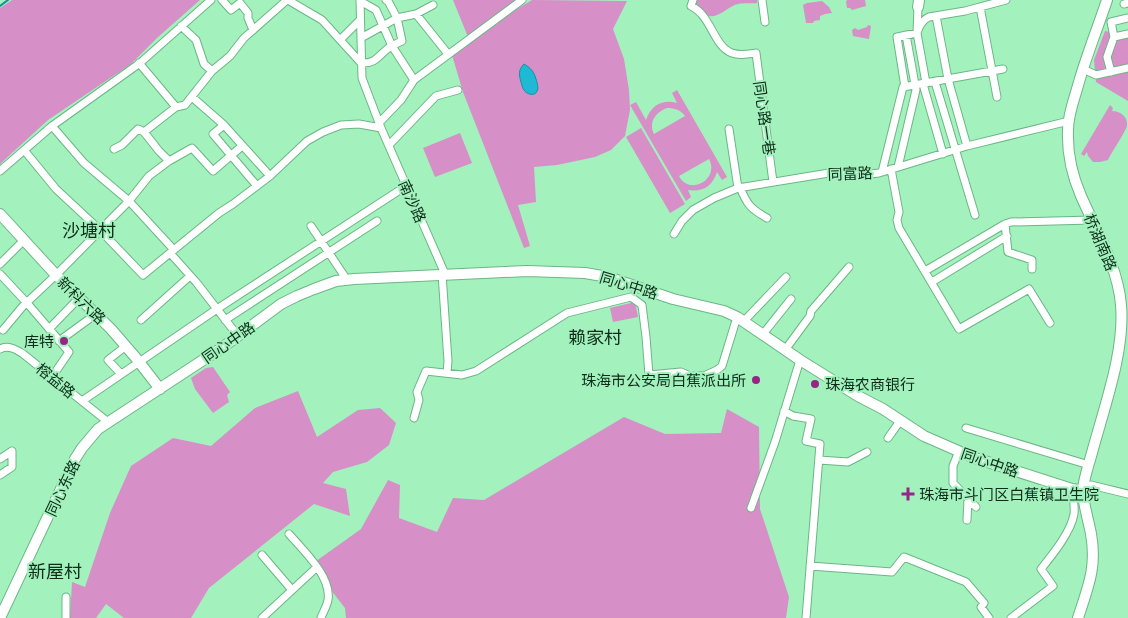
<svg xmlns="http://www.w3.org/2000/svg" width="1128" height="618" viewBox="0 0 1128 618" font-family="Commissioner,'Noto Sans SC',sans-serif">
<rect width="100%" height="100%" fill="#a3f1bd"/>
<path fill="#d78fc8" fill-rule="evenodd" d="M12,0h188l-43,38 -26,26 -83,56 -48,44v-156z
M453,0h67l-11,5 -41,32z
M532,0l95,1 -14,28 11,30 5,31 1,20 -5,26 -14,14 -16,7 -38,8 -23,2 2,35 -18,3 12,41 -6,2 -61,-156 -11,-37 42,-32z
M695,0h62v3c-7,1 -18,-1 -24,3 -9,4 -19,16 -30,7 -5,-4 -7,-7 -8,-13z
M847,0h18l1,6 -14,4 -2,-2h-3l-1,-6z
M822,1l7,6 3,6 -7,1 -5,2v4l-6,1 -1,2h-7l-3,-18 4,-2z
M868,25l3,1 -2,13 -16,-3 -1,-6 3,-2 3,2 9,-3z
M1105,31l23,5v65l-32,-19 -2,-22z
M677,90l50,87 -5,3 -5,-8c-5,15 -14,20 -29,18l3,7 -5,4 -56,-96 6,-3 10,18c5,-15 17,-21 31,-17l-5,-10zM667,108c7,0 14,2 18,8l-31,18c-6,-12 2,-22 13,-26zM709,159c11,21 -20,37 -30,17z
M1110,105l3,3 -1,3c7,0 16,5 15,14 0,5 -16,28 -19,35l-8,2h-7l-5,-6 -1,-4 -3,4 -3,-2z
M641,128l44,76 -15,9 -44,-76z
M460,133l12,30 -37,14 -12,-29z
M635,302l3,15 -25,5 -3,-14z
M213,367l17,25 -3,3 2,7 -16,11 -18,-24 -4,-11 15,-10z
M298,391l19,46 41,-27 22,-2 16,15 -7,22 -22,17 -34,10 -10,11 23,6 4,27 -36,-12 -105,84 -18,30h-67l-18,-14 -10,14h-26l2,-36 13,5 25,-74 21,-47 42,-28 38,8 44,-38z
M727,409l32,18 1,82 29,88 -3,21h-440l-1,-10 -29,-37 -4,-7 49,-35 27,-49 12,5 -1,33 38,14 16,-34 31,2 140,-83 41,17 56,-1z"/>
<path fill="#1db9d5" stroke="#188f9d" d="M524,64c7,4 10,8 12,15 1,3 3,10 1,12 -2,6 -11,3 -13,-1 -2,-2 -2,-5 -3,-8 -2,-7 -3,-12 3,-18z"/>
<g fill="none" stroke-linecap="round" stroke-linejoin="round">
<path stroke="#188f9d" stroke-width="2" d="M0,6l8,-6"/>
<g stroke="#6ab785" stroke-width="9">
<path id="street" d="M222,0l9,10 9,-7 8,10v5l5,12
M288,0l34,20 39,43c16,1 18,-9 29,-16 3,-2 8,-4 12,-6l-5,-23 -9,-17 -2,-1
M360,0l2,78 19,50 64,146
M693,0l-2,6c21,10 22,40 41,47 8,3 17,1 24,0l17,129
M762,0l3,22
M360,1l16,9 16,36 22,34
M1124,4l4,-1
M918,7l-1,26 9,50
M980,7l17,90
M416,14l32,40
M936,16l12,63 19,67
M181,26l15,14 8,24 8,7
M1114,37l14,-3
M361,38l36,-20 19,-4 17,-9
M340,40l20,-20
M139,63l37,44
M1083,69l13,6 32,-7
M1111,72l-4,-15 7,-20 -3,-15 17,-4
M935,82l40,133
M923,84l20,70
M905,87l-8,-50 20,-4c2,-7 5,-13 12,-16l36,-6 41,-11
M192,97l32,28 46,51
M379,123l22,-23 13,-20 108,-80
M224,125l-11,9 44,52
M52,126l32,37 45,38 45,49
M729,129l9,59
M144,132l15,19 10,10
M389,145l47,-49 22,-6
M114,149l8,-4 16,-16 6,3 32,-25 9,-2 27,-34 18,-15 14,-18 43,-38
M24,150l32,39 44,41 43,45 76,-62 14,-9 37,-28 37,-35 16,-9 18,-7 18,-1 22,4
M898,167l18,-77 -10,-55
M891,169l8,43 -2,8 2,8 60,101 70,-40 21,34
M0,171l52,-45 88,-63 71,-63
M882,172l21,-85 100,-18
M740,187c7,18 11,22 27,31
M1005,224l3,28 24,8v9
M311,226l36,54
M674,234l8,-13 11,-11 21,-12 24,-10 91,-15 41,1 9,-1 88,-27 102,-25
M170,253l26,29 42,54
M0,264l24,-24
M925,271l80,-47 6,-2 81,-2
M0,274l27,29 42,49 -17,25
M442,274l6,87 -1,12
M932,282l75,-46
M141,320l49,-44
M225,320l152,-99
M744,321l42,-44
M49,329l30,-31
M3,330l20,-24 33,-31 73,-74 20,-25 20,-15 23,-13 21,23 29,-25
M763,334l28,-35
M59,341l37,-27
M0,349c8,-4 15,0 22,4l86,69
M785,350l25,-34 1,-5 38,-44
M121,374l-13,-14 18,-14
M82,401l135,-92 189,-123
M784,411l9,5 18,3 -5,22 14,3 -14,174
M414,418l5,-18 -2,-8 9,-21 36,4 14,-4 91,-58 64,-16 11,8 4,32 3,38 32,-3 9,4h10l6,-1 11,-5 5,-4 15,-49
M966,428l123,37
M888,438l12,-17
M959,451l-6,15v17l23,24
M0,459l12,-8v16l-12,8
M819,460l29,2 19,-10
M1083,489l3,-3 5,-1 37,9
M751,508l24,-66 25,-82
M967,520l1,-21
M289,534c14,16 43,43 39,66 -1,6 -5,12 -7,18
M262,555l30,35
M810,566l82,6 12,-15 62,25 18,21 -3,4 8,11
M66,618v-21
M262,618l55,-51
M1011,618l42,-32 -12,-17c12,-15 30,-37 33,-55 1,-8 -1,-17 -2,-25"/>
</g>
<g stroke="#6ab785" stroke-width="12">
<path id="secondary" d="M918,7l1,-7
M0,214l56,61 55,54 25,29 24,31
M0,618l75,-159 7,-11 16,-19 125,-82 58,-43 16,-8 17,-7 22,-8 18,-2 173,-8 58,2 23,4 65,22 51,12 13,6 63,43 58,36 25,13 41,27 48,21 100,32 7,1 4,-1
M1078,618c10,-31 19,-51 13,-84 -2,-12 -9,-34 -8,-45 1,-12 7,-28 10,-40 12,-44 32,-99 28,-144 -3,-38 -25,-75 -40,-109 -9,-21 -14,-44 -13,-66 0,-14 5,-28 9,-41 8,-30 20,-59 30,-89"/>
</g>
<use href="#street" stroke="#fff" stroke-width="7"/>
<use href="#secondary" stroke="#fff" stroke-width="10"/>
</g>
<g fill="#952686" stroke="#a3f1bd" stroke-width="2">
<circle cx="64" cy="341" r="5"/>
<circle cx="756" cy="380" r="5"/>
<circle cx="815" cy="384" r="5"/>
<path d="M905.5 486.5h5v5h5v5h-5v5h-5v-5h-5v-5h5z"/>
</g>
<g text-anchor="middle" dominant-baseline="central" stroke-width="4" stroke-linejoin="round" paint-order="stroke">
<g font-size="15" fill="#0d2d1a" stroke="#a3f1bd">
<text transform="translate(765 118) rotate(82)">同心路一巷</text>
<text transform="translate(850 173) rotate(-2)">同富路</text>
<text transform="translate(413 201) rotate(66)">南沙路</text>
<text transform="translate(1101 242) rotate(67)">桥湖南路</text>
<text transform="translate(629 285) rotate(17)">同心中路</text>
<text transform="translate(82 300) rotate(44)">新科六路</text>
<text transform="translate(228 342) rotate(-35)">同心中路</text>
<text transform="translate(56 380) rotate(39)">榕益路</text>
<text transform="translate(990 462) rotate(19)">同心中路</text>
<text transform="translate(62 488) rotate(-65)">同心东路</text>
</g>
<g font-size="15" fill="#0d2d1a" stroke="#a3f1bd" text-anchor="end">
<text x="54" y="341">库特</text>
<text x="746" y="380">珠海市公安局白蕉派出所</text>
<text x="825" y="384" text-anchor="start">珠海农商银行</text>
<text x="919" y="494" text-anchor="start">珠海市斗门区白蕉镇卫生院</text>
</g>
<g font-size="18" fill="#0d2d1a" stroke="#a3f1bd">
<text x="89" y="230">沙塘村</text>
<text x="595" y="337">赖家村</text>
<text x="55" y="571">新屋村</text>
</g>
</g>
</svg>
